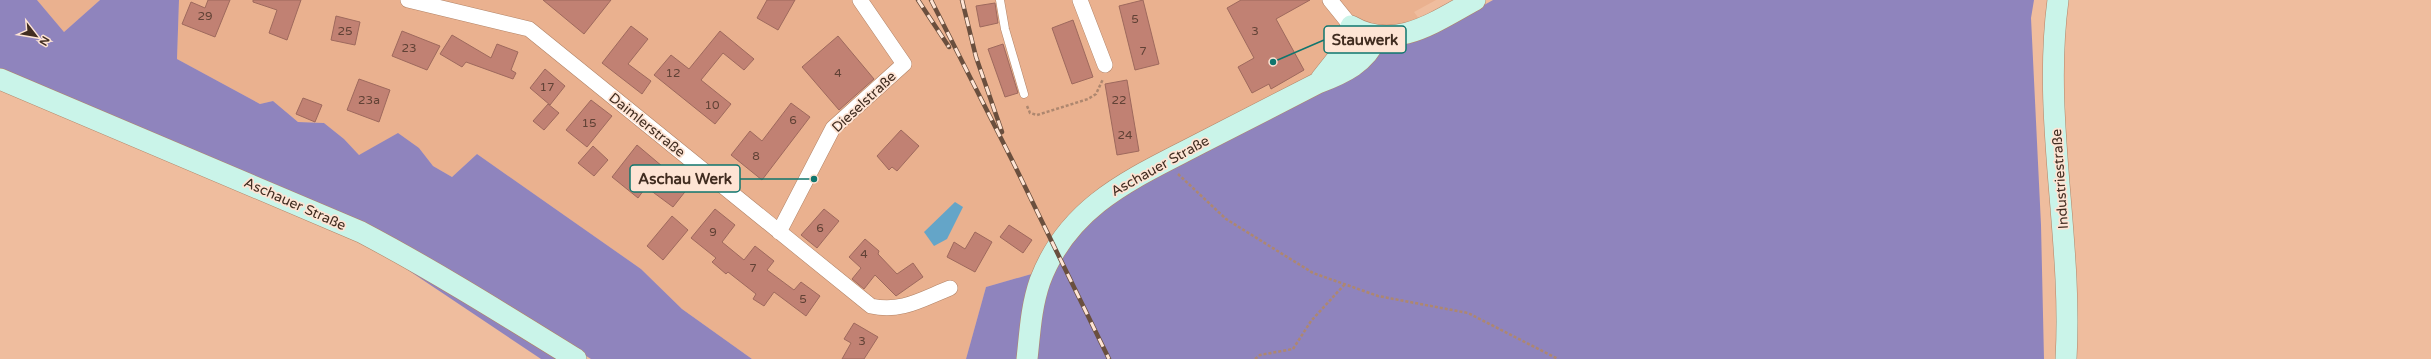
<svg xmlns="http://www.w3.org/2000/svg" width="2431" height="359" viewBox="0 0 2431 359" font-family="'Varela Round',sans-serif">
<rect width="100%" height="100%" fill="#efbd9e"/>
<path fill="#eab18f" d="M37,0h63l-36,32z
M179,0h1257l-22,12 11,15 -42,22 -348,224 -49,14 -20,72h-214l-70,-50 -41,-40 -164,-115 -25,23 -19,-11 -14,-18h-45l-15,7 -15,-16 -20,-16 -26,-1 -25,-21 -13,3 -83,-45z"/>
<path fill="#8f84bd" d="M0,0h37l27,32 36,-32h79l-2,59 83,45 13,-3 25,21 26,1 20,16 15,16 39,-22 21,15 14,18 19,11 25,-23 164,115 41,40 70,50h-161l-102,-64 -489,-225z
M1493,0h541l-3,18 10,207 3,134h-1010l2,-41 25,-68 40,-46 257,-137 32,-23 41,-9z
M402,266l79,45 76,48h-16z
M1035,273l-15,86h-54l20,-72z"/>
<path fill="#64a5c8" d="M955,202l8,5 -16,32 -13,7 -10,-14z"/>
<path fill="#c18173" stroke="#9e695d" d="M208,0h22l-15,37 -33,-13 9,-22 14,6z
M253,0h48l-14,40 -18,-7 8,-23 -24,-8z
M543,0h68l-27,34z
M767,0h28l-17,30 -21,-12z
M1143,0l16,64 -24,6 -16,-64z
M1241,0h69l-34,19 28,51 -33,19 -2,-5 -17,9 -14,-26 16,-9 -27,-50z
M995,3l3,20 -18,4 -4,-21z
M336,16l24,6 -5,23 -24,-5z
M1073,20l20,57 -21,7 -20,-56z
M631,26l17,13 -20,25 23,17 -9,13 -40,-31z
M402,31l38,15 -13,24 -35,-14z
M720,31l34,28 -10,11 -21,-17 -22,27 30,24 -16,20 -61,-49 17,-20 18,14z
M452,35l39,23 6,-14 21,8 -7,18 5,3 -3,6 -47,-17 -4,5 -22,-13z
M838,36l36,43 -35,31 -37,-43z
M1003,44l15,49 -13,4 -17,-48z
M545,69l20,17 -15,19 -20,-17z
M359,79l31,11 -11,32 -32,-12z
M1127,80l12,71 -22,4 -12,-71z
M303,98l19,7 -7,17 -19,-8z
M591,100l21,16 -25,31 -21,-17z
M791,103l19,14 -48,63 -31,-25 19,-24 12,10z
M548,104l11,9 -15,17 -11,-9z
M901,130l18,16 -22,25 -5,-4 -3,3 -12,-14z
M637,145l51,43 -15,19 -27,-20 -8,11 -26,-21z
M593,146l15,14 -14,16 -16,-13z
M715,209l20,16 -13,17 22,18 11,-14 19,15 -7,9 27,20 7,-8 19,14 -14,20 -32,-24 -10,14 -11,-7 3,-5 -28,-22 -2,2 -14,-12 4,-4 -25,-20z
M824,209l15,12 -22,27 -16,-13z
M672,216l16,14 -25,30 -16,-14z
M1009,225l23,15 -9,13 -23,-16z
M975,232l17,10 -17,30 -28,-15 7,-15 11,7z
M865,239l14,12 -1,3 19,20 16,-11 10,14 -27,19 -21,-21 -11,14 -12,-10 9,-11 -12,-11z
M854,323l24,14 -14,22h-22l9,-16 -7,-4z"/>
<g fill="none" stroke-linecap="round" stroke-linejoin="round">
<g stroke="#b28366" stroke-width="9">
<path id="lane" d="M1000,0l5,29 19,65"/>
</g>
<g stroke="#b28366" stroke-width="16">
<path id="street" d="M408,0l121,29 342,277c30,7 51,-7 79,-18
M1080,0l25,65
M1330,0l21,26
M779,232l54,-104 71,-64 -44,-64"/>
</g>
<g stroke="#b28366" stroke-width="22">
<path id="secondary" d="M2058,0c-16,119 15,239 8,359
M0,79l361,153c74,39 144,83 215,127
M1321,79l23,-29 7,-24c44,26 85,-5 124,-26
M1027,359c3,-27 4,-52 13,-78 29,-77 94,-103 161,-138 39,-20 78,-40 117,-60 26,-10 48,-20 59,-46"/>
</g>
<path stroke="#ae876f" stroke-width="2.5" stroke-dasharray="3 2" stroke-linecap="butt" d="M1027,106l3,7 7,2 51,-16 8,-5 7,-15
M1178,174l48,45 87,54 65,23 90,17 90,46
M1255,359l5,-4 33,-6 18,-28 34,-37"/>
<use href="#lane" stroke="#fff" stroke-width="8"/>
<use href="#street" stroke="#fff" stroke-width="15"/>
<use href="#secondary" stroke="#caf4e9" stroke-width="21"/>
<g stroke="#6a4f3e" stroke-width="4.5">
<path id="rail" d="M918,0l31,47
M931,0l81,160 97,199
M962,0l14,57 26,75"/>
</g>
<use href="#rail" stroke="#fee4d4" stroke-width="3" stroke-dasharray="9" stroke-linecap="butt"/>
</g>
<g text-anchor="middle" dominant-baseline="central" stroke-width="3.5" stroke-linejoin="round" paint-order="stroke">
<g font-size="12" fill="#614236">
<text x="205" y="16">29</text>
<text x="1135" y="19">5</text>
<text x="345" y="31">25</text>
<text x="1255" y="31">3</text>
<text x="409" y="48">23</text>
<text x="1143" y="51">7</text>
<text x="673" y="73">12</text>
<text x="838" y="73">4</text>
<text x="547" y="87">17</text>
<text x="369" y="100">23a</text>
<text x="1119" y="100">22</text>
<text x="712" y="105">10</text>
<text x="793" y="120">6</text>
<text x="589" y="123">15</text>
<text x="1125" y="135">24</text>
<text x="756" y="156">8</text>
<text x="820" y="228">6</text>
<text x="713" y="232">9</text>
<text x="864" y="254">4</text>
<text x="753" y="268">7</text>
<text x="803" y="299">5</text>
<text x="862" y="341">3</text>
</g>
<g font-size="14" fill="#412d21" stroke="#fee4d4">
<text transform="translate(864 102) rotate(-43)">Dieselstraße</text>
<text transform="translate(647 125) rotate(39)">Daimlerstraße</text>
<text transform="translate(1160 166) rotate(-29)">Aschauer Straße</text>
<text transform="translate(2060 179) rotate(-94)">Industriestraße</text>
<text transform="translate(295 204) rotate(24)">Aschauer Straße</text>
</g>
</g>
<path fill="none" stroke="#0f766e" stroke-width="1.5" d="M1273 62L1324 40M814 179L740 179"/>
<g fill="#0f766e" stroke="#fee4d4" stroke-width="1.5">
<circle cx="1273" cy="62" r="4"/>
<circle cx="814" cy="179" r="4"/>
</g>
<g fill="#fee4d4" stroke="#0f766e" stroke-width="1.5">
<rect x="1324" y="26" width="82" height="27" rx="4"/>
<rect x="630" y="165" width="110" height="27" rx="4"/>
</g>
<g font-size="15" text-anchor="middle" font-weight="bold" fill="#412d21">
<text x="1365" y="45">Stauwerk</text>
<text x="685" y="184">Aschau Werk</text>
</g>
<g transform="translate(36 36) rotate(121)" stroke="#fee4d4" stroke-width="3" paint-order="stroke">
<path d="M0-3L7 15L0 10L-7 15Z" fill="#412d21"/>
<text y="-6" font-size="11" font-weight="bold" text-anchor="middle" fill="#412d21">N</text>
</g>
</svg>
